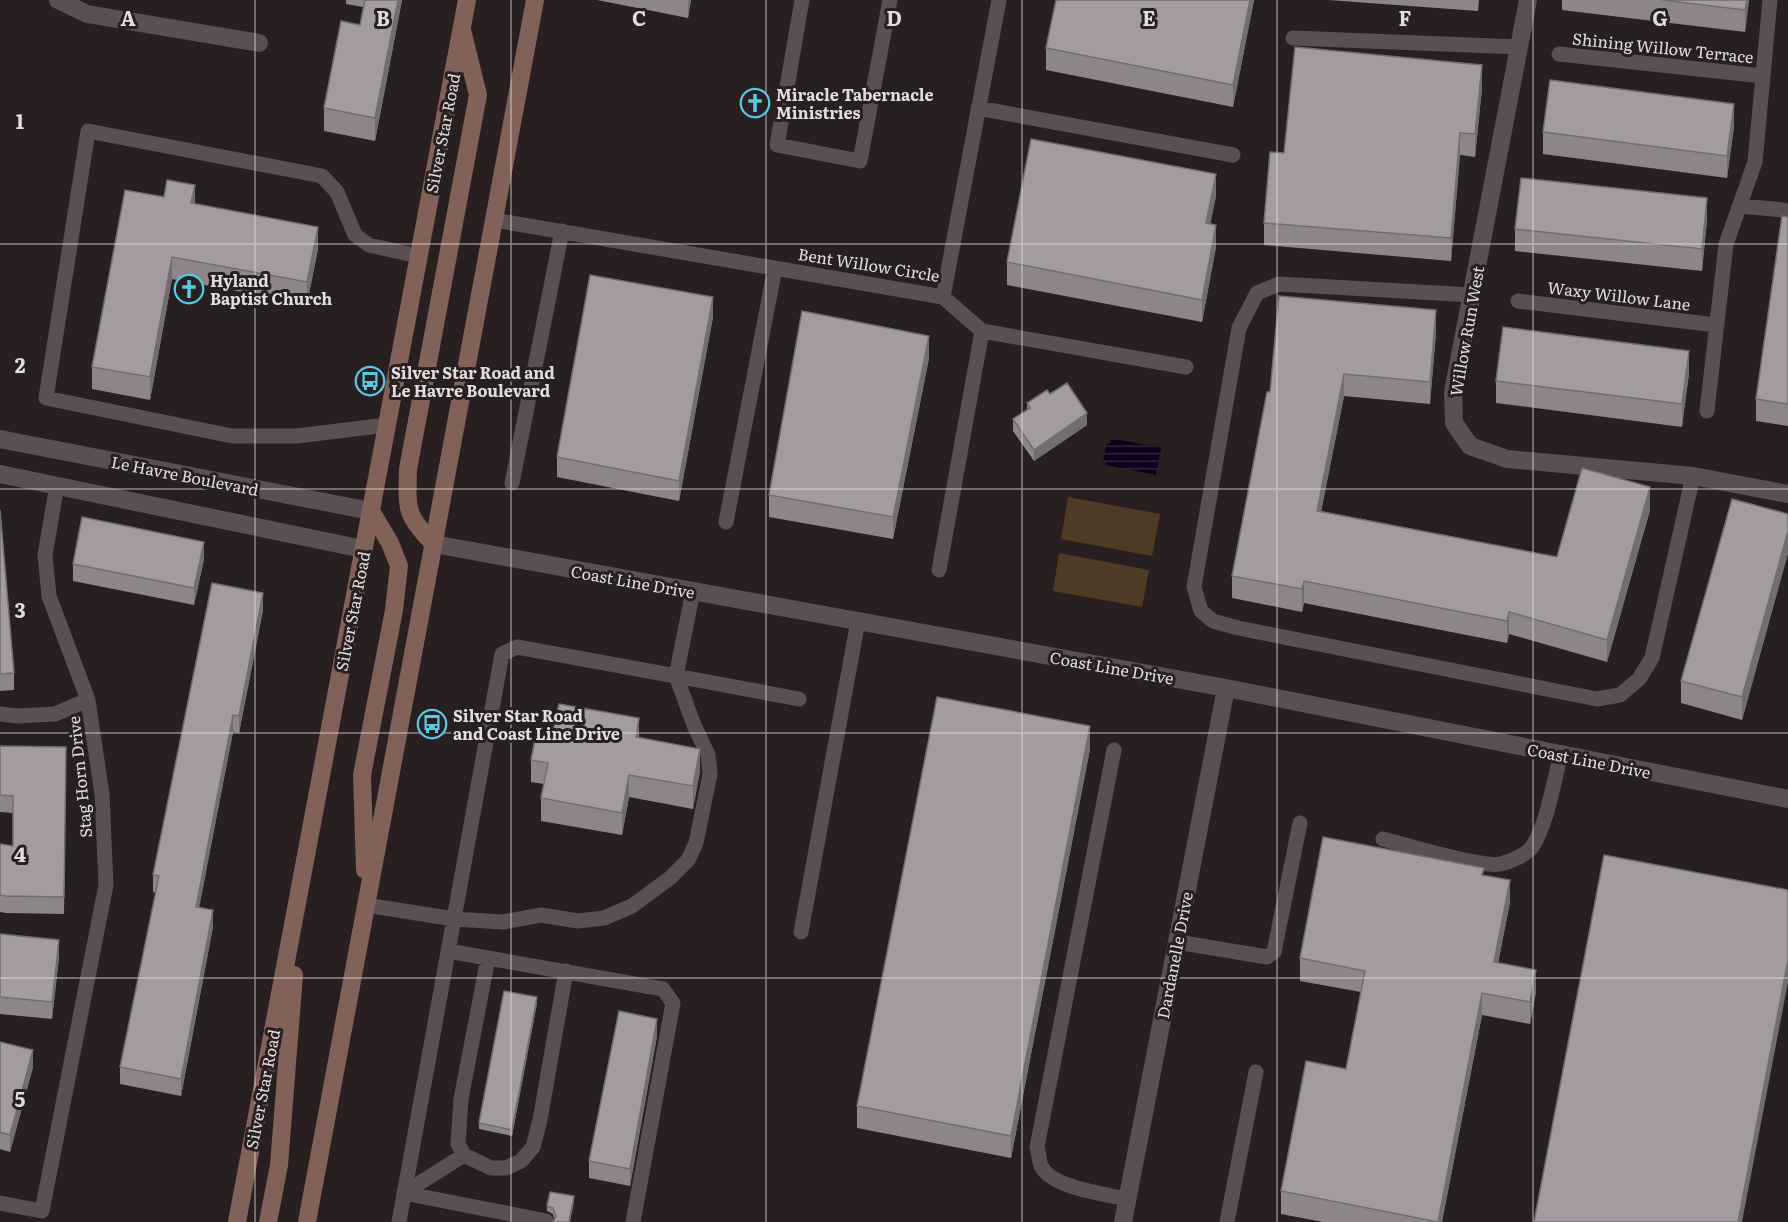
<svg xmlns="http://www.w3.org/2000/svg" width="1788" height="1222" viewBox="0 0 1788 1222" font-family="Literata,serif">
<defs>
<pattern id="water-rules" width="6" height="5" patternUnits="userSpaceOnUse" patternTransform="scale(1.5)"><rect width="6" height="5" fill="#0f001c"/><path d="M0 2.5h6" fill="none" stroke="#32253d"/></pattern>
</defs>
<rect width="100%" height="100%" fill="#281f20"/>
<path fill="#4d3b26" d="M1068,497l92,17 -8,42 -91,-17z
M1059,553l90,17 -7,37 -89,-16z"/>
<path fill="url(#water-rules)" d="M1111,438l50,10 -5,27 -50,-10 1,-4 -4,-1 4,-17 3,1z"/>
<g fill="none" stroke-linecap="round" stroke-linejoin="round">
<path stroke="#5a5051" stroke-width="15" d="M802,0l-25,145 83,16 30,-161
M1293,38l226,9
M1559,54l204,22
M978,108l255,47
M1740,206l44,4
M494,220l449,77 56,-297
M1472,295l-193,-11 -22,9 -18,35 -45,259 7,24 12,10 25,7 359,71 23,-4 19,-16 13,-21 41,-182
M1518,301l198,24
M982,331l204,36
M1707,411l19,-167 29,-82 15,-162
M387,425l-90,11h-65l-186,-38 42,-267 234,45 15,16 18,43 14,10 49,11
M512,483l50,-252
M726,522l49,-254
M939,570l43,-239 -39,-34
M676,676l123,23
M0,714l17,2 38,-2 33,-14
M1114,750l-77,397c2,6 2,14 4,19 11,22 64,28 86,33
M1383,839c23,6 98,29 117,25 10,-2 26,-9 32,-17 15,-22 22,-67 29,-93
M366,905l88,14 49,3 38,-7 37,6 26,-3 28,-12 38,-28 18,-18 8,-17 14,-69 -2,-19 -14,-30 -18,-49
M801,932l57,-311
M1177,942l90,15 7,-5 26,-129
M448,951l215,38 10,14 -40,219
M488,958l-27,141 -3,45 6,11 27,13h15l15,-7 12,-14 7,-27 26,-149
M404,1193l142,28
M404,1193l60,-38
M0,1203l42,8 64,-326 -4,-91 -14,-94 -39,-104 -4,-41 12,-70
M399,1222l103,-568 15,-7 159,29 17,-85
M1227,1222l29,-150"/>
<path stroke="#5a5051" stroke-width="18" d="M58,0l29,14 172,29
M1528,0l-75,392 1,31 16,23 37,13 186,17 95,18
M0,439l371,72
M0,474l363,75
M434,544l792,144 562,111
M1123,1222l103,-534"/>
<path stroke="#826158" stroke-width="18" d="M434,544c-29,-29 -27,-35 -26,-75l70,-374 -15,-61
M365,870l-3,-95 32,-165 5,-44 -9,-23 -19,-32
M237,1222l230,-1222
M268,1222l11,-57 15,-190
M307,1222l228,-1222"/>
</g>
<path fill="#8d858a" d="M346,0h56l-27,141 -51,-10v-23l36,-83 3,-18 -17,-3z
M597,0h94l-3,18z
M1056,0h198l-21,107 -187,-37v-22z
M1328,0h151l-1,11z
M1562,0h187l-4,32 -183,-22z
M1482,88l-7,69 -15,-2 -9,106 -187,-16v-22l20,-70z
M1734,126l-7,52 -184,-24v-22z
M1216,196l-6,28 6,23 -14,75 -195,-37v-23z
M195,204l123,45 -11,55 -135,-25 -22,121 -58,-11v-22z
M1788,217v209l-32,-5v-22z
M1707,220l-5,51 -187,-20v-22z
M713,317l-34,184 -122,-24v-20z
M1436,332l-6,72 -86,-8 -23,115 236,46 93,-47 -43,152 -98,-28 -2,9 -203,-40 -2,9 -70,-14v-22l38,-184z
M929,358l-36,181 -124,-22v-22z
M1689,373l-7,54 -186,-24v-22z
M1050,394l37,31 -53,36 -21,-30v-12l14,-9v-7z
M0,510l14,163v17l-14,1z
M1788,514v39l-46,167 -61,-17v-22z
M204,559l-10,46 -121,-24v-17z
M263,610l-24,123 -6,-1 -34,175 14,20 -32,169 -61,-12v-17l36,-174 -3,-1v-17z
M552,737l87,1 61,33 -7,38 -64,-12 -7,38 -81,-14v-23l3,-14 -13,-2v-22z
M0,746l66,1 -2,167 -58,-1 -6,-1v-68l13,2v-33l-13,-1z
M1090,749l-79,409 -154,-30v-22z
M1484,875l26,27 -12,61 38,29 -6,32 -48,-9 -40,207h-119l-42,-8v-23l65,-122 15,-77 -61,-11v-23z
M0,934l59,23 -7,62 -52,-5z
M537,1003l-25,133 -33,-7v-6z
M657,1036l-27,150 -41,-8v-17z
M0,1042l33,25 -23,85 -10,-3z
M574,1202l-20,17 -1,-5 -6,-3v-5z"/>
<path fill="#736c71" d="M398,0h4l-27,141v-23z
M688,0h3l-3,18z
M1250,0h4l-21,107v-22z
M1747,0h2l-4,32v-22z
M1482,65v23l-7,69v-23z
M1734,104v22l-7,52v-22z
M1460,133v22l-9,106v-23z
M1216,174v22l-10,49v-22z
M195,185v22l-4,-4z
M1707,198v22l-5,51v-22z
M1216,225v22l-14,75v-22z
M318,227v22l-11,55v-22z
M172,257v22l-22,121v-23z
M713,297v20l-34,184v-20z
M1436,310v22l-6,72v-22z
M929,336v22l-36,181v-22z
M1689,351v22l-7,54v-23z
M1344,374v22l-27,137v-22z
M1087,413v12l-53,36v-11z
M1650,487v23l-43,152v-22z
M1788,531v22l-46,167v-23z
M204,542v17l-10,46v-17z
M1304,581v22l-2,9v-23z
M263,593v17l-24,123v-17z
M1509,612v22l-2,9v-22z
M233,715v17l-37,192v-17z
M639,718v23l-3,-4z
M1090,726v23l-79,409v-22z
M700,749v22l-7,38v-23z
M629,775v22l-7,38v-22z
M1510,880v22l-16,82v-22z
M213,910v17l-32,169v-17z
M59,940v17l-7,62v-17z
M1788,960v22l-46,240h-4z
M1536,970v22l-6,32v-22z
M1482,993v22l-40,207h-4z
M537,997v6l-25,133v-6z
M657,1019v17l-27,150v-17z
M33,1050v17l-23,85v-17z
M574,1196v6l-4,20h-1z"/>
<path fill="#a49ba1" stroke="#736c71" stroke-width="1.5" d="M365,0h33l-23,118 -51,-10 17,-87 19,4z
M1056,0h194l-17,85 -187,-37z
M1662,0h85l-2,10z
M1295,47l187,18 -7,69 -15,-1 -9,105 -187,-15 6,-71 14,1z
M1550,80l184,24 -7,52 -184,-24z
M1031,139l185,35 -10,49 10,2 -14,75 -195,-38z
M1521,178l186,20 -5,51 -187,-20z
M167,180l28,5 -4,18 127,24 -11,55 -135,-25 -22,120 -58,-10 33,-177 39,7z
M1782,216l6,1v187l-32,-5z
M590,275l123,22 -34,184 -122,-24z
M1279,296l157,14 -6,72 -86,-8 -27,137 240,46 25,-89 68,19 -43,153 -98,-28 -2,9 -203,-40 -2,8 -70,-13 35,-184h3z
M802,311l127,25 -36,181 -124,-22z
M1503,327l186,24 -7,53 -186,-23z
M1067,383l20,30 -53,37 -21,-31 17,-11 -3,-5 20,-13 3,4z
M1732,499l56,15v17l-46,166 -61,-16z
M0,510l14,163 -14,1z
M82,517l122,25 -10,46 -121,-24z
M212,583l51,10 -24,123 -6,-1 -37,192 17,3 -32,169 -61,-12 39,-191 -6,-1z
M937,697l153,29 -79,410 -154,-30z
M559,704l80,14 -3,19 64,12 -7,37 -64,-11 -7,38 -81,-15 7,-35 -17,-3 5,-26 16,3z
M0,746l66,1 -2,150 -58,-1 -6,-1v-51l13,2v-50l-13,-1z
M1323,837l161,31 -2,7 28,5 -16,82 42,8 -6,32 -48,-9 -44,229 -157,-31 25,-130 40,8 19,-98 -65,-13z
M1604,855l184,35v70l-50,262h-204z
M0,934l59,6 -7,62 -52,-5z
M504,991l33,6 -25,133 -33,-7z
M619,1011l38,8 -27,150 -41,-8z
M0,1042l33,8 -23,85 -10,-3z
M550,1192l24,4 -5,26h-16l3,-6 -3,-8 -6,-2z"/>
<path fill="none" stroke="#e3dddd" stroke-width="1.5" stroke-opacity="0.55" d="M255,0v1222M511,0v1222M766,0v1222M1022,0v1222M1277,0v1222M1533,0v1222M0,244h1788M0,489h1788M0,733h1788M0,978h1788"/>
<defs>
<g id="church-ring" transform="scale(1.5)"><circle r="9.5" fill="#281f20" stroke="#57c9e2" stroke-width="1.5"/><path d="M-1.2-6h2.4v3.5h3.3v2.4h-3.3V6h-2.4V-.1h-3.3v-2.4h3.3Z" fill="#57c9e2"/></g>
<g id="bus-ring" transform="scale(1.5)"><circle r="9.5" fill="#281f20" stroke="#57c9e2" stroke-width="1.5"/><path d="M-5-6H5V4H4V6H2V4H-2V6H-4V4H-5ZM-3.5-4V0h7V-4ZM-3.5 1.2v1.5H-2V1.2ZM2 1.2v1.5H3.5V1.2Z" fill="#57c9e2"/></g>
</defs>
<g fill-rule="evenodd">
<use href="#church-ring" x="755" y="103"/>
<use href="#church-ring" x="189" y="289"/>
<use href="#bus-ring" x="370" y="381"/>
<use href="#bus-ring" x="432" y="724"/>
</g>
<g text-anchor="middle" dominant-baseline="central" stroke-width="6" stroke-linejoin="round" paint-order="stroke">
<g font-size="16" fill="#e3dddd" stroke="#281f20">
<text transform="translate(1663 47) rotate(6)">Shining Willow Terrace</text>
<text transform="translate(442 133) rotate(-79)">Silver Star Road</text>
<text transform="translate(869 264) rotate(9)">Bent Willow Circle</text>
<text transform="translate(1619 295) rotate(7)">Waxy Willow Lane</text>
<text transform="translate(1466 331) rotate(-80)">Willow Run West</text>
<text transform="translate(185 475) rotate(11)">Le Havre Boulevard</text>
<text transform="translate(633 581) rotate(10)">Coast Line Drive</text>
<text transform="translate(352 611) rotate(-79)">Silver Star Road</text>
<text transform="translate(1112 667) rotate(10)">Coast Line Drive</text>
<text transform="translate(1589 760) rotate(11)">Coast Line Drive</text>
<text transform="translate(79 777) rotate(-96)">Stag Horn Drive</text>
<text transform="translate(1174 955) rotate(-79)">Dardanelle Drive</text>
<text transform="translate(262 1089) rotate(-79)">Silver Star Road</text>
</g>
<g font-size="16" font-weight="bold" fill="#e3dddd" stroke="#281f20" text-anchor="start">
<text x="776" y="94">Miracle Tabernacle<tspan x="776" dy="18">Ministries</tspan></text>
<text x="210" y="280">Hyland<tspan x="210" dy="18">Baptist Church</tspan></text>
<text x="391" y="372">Silver Star Road and<tspan x="391" dy="18">Le Havre Boulevard</tspan></text>
<text x="453" y="715">Silver Star Road<tspan x="453" dy="18">and Coast Line Drive</tspan></text>
</g>
</g>
<g font-size="20" text-anchor="middle" font-weight="bold" fill="#e3dddd" stroke="#281f20" stroke-width="6" stroke-linejoin="round" paint-order="stroke">
<text x="128" y="26">A</text>
<text x="383" y="26">B</text>
<text x="639" y="26">C</text>
<text x="894" y="26">D</text>
<text x="1149" y="26">E</text>
<text x="1405" y="26">F</text>
<text x="1660" y="26">G</text>
<text x="20" y="129">1</text>
<text x="20" y="373">2</text>
<text x="20" y="618">3</text>
<text x="20" y="862">4</text>
<text x="20" y="1107">5</text>
</g>
</svg>
